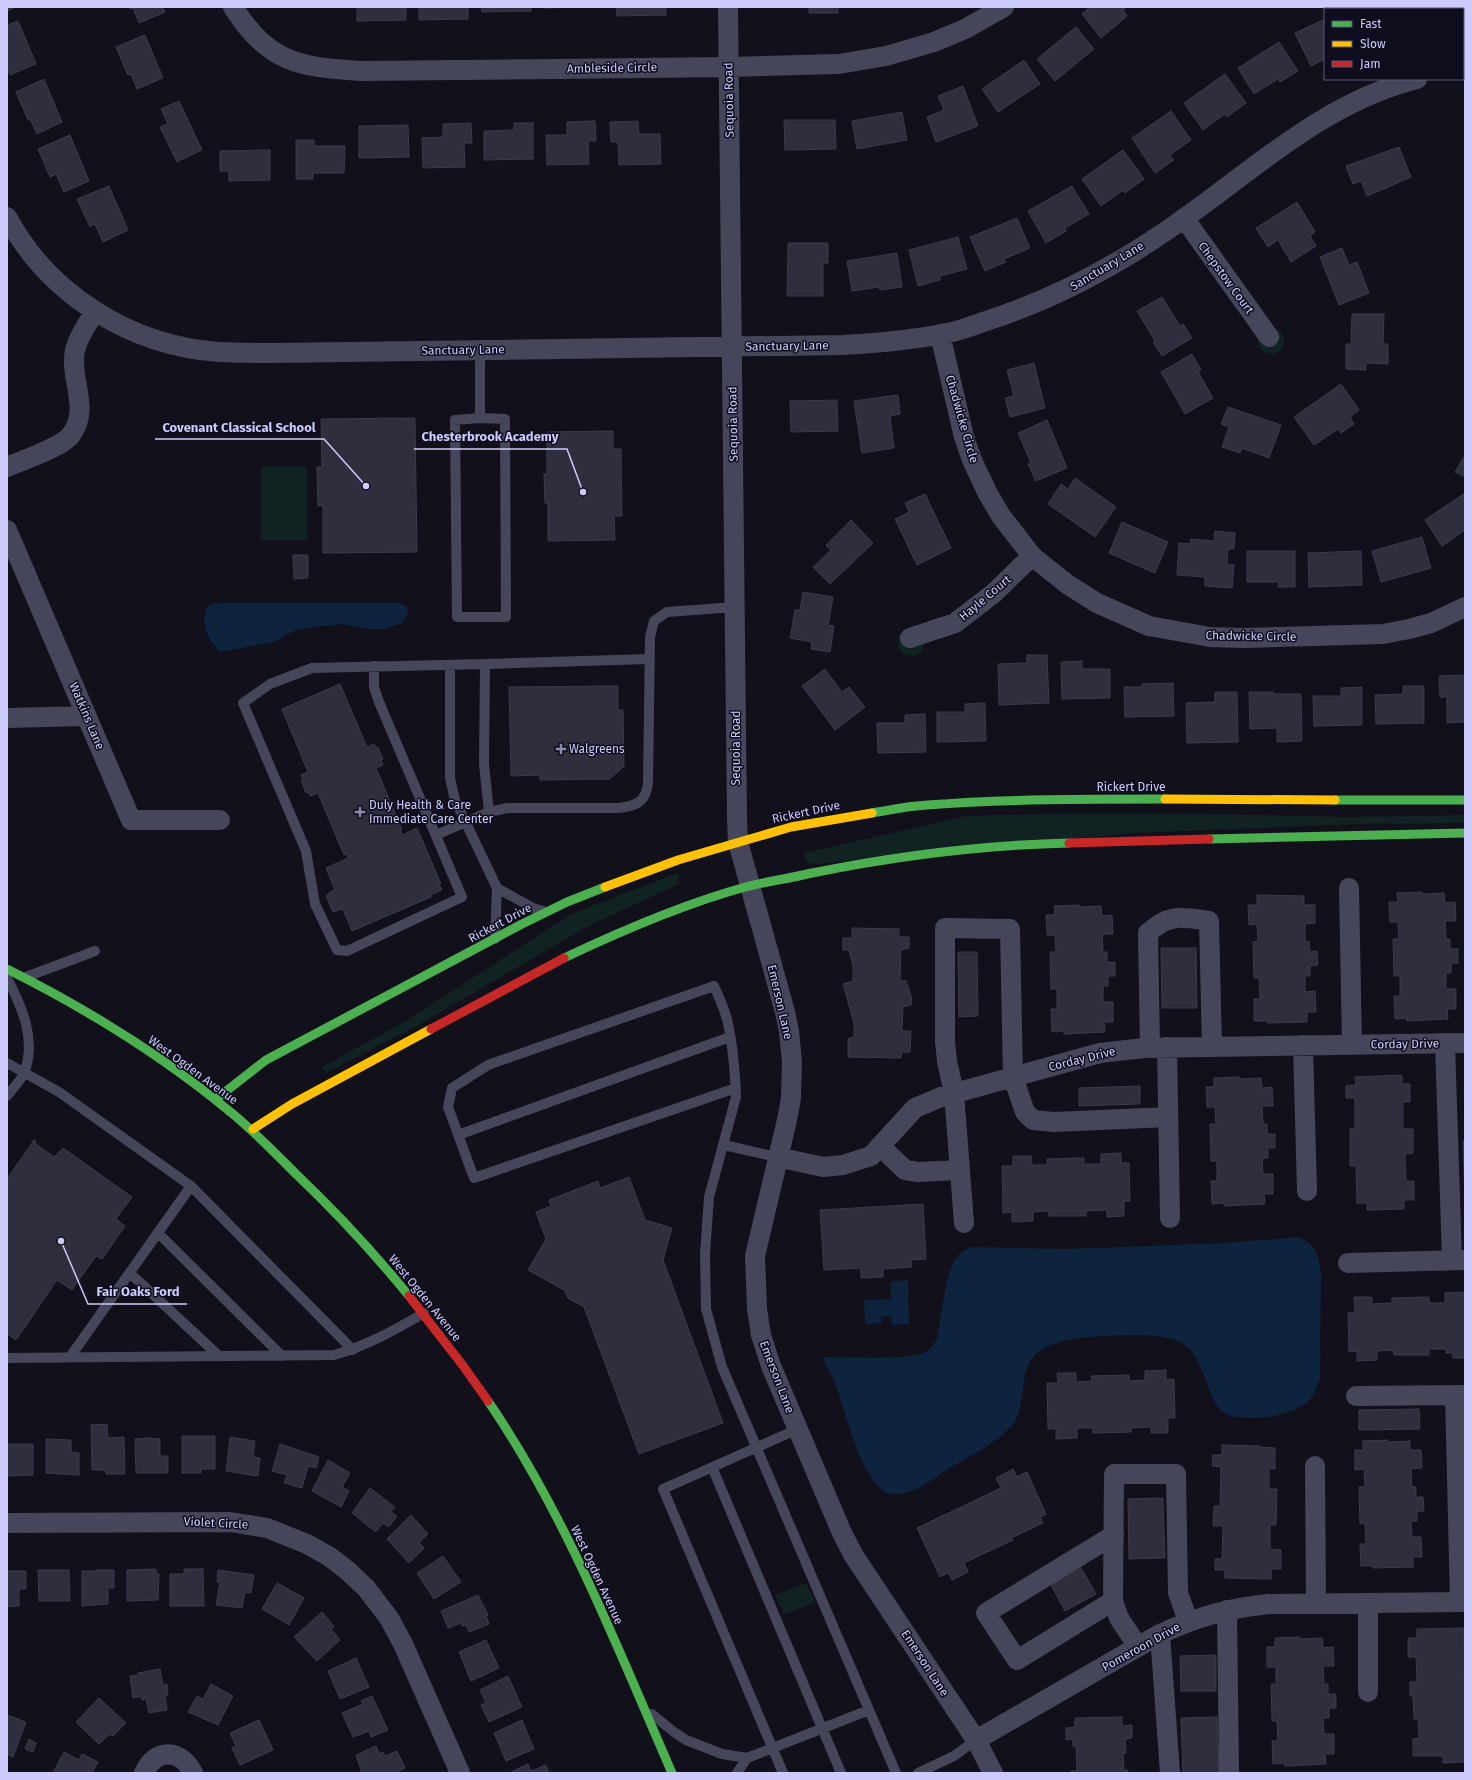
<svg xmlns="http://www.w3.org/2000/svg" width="1472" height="1780" viewBox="0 0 1472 1780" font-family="'Fira Sans',sans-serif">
<rect width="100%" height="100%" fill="#12101a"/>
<path fill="#102322" d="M1258 341a13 13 0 1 1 26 0a13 13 0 1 1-26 0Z
M307,466v74h-46v-74z
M908,628l17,14 -3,9 -8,5c-14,0 -20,-10 -14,-22z
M1041,814h170l136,3 118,-2v8l-104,1 -229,9 -316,31 -10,-2 -2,-9 162,-37z
M677,873l3,11 -88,40 -177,103 -89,46 -4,-6 87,-48 162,-105z
M806,1583l9,19 -31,13 -9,-20z"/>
<path fill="#0e233d" d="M225,603h174l8,4 1,7 -5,9 -20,6h-14l-27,-5 -44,5 -24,13 -54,10c-12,-12 -20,-29 -13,-45l5,-3z
M1298,1237c18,7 20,16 23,35l-1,106c-6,23 -16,30 -39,36 -12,4 -24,4 -36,4 -7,-1 -15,-1 -21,-5 -16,-9 -19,-54 -39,-68 -20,-15 -79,-9 -104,-7 -17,2 -38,6 -49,21 -11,14 -7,45 -17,62 -9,16 -45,36 -62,45 -18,11 -38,30 -61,28 -27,-2 -45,-77 -53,-99 -2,-7 -4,-14 -8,-20 -2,-6 -7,-10 -7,-17l1,-1c21,0 84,3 99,-4 6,-3 9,-8 13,-14 4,-20 8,-67 20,-82 4,-6 9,-8 15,-10l93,2 162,-6z
M908,1280l1,44 -17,1 -1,-9 -10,1 1,6 -17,1 -1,-24 27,-1v-18z"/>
<path fill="#2e2e3c" stroke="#3c3a4d" d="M7,7h7v1l-7,3z
M129,7h34l2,5 -26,11 -6,-15 -3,1z
M357,7h49v13l-49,1z
M419,7h49v12l-49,1z
M481,7h50v4l-49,1z
M544,7h49l-49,1z
M616,7h50v8l-49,1z
M809,7h29v6h-29z
M1090,7h37l-4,3 4,6 -26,22 -19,-24z
M1358,7h53v2h-53z
M1425,7h40v6h-2v-4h-38z
M1325,19v40l-14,7 -16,-33z
M18,21l18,43 -26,11 -3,-7v-43z
M1076,27l18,22 -39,32 -18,-22z
M145,35l18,43 -26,11 -6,-15 -3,1 -12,-28z
M1279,42l19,29 -18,11 -2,-3 -24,15 -16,-26z
M1024,60l16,24 -42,28 -16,-23z
M1225,74l21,29 -19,14 -2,-3 -22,16 -19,-27z
M44,79l18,43 -25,12 -7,-15 -2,1 -12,-28z
M963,86l15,40 -42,16 -9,-25 17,-7 -6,-14z
M179,101l23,49 -25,12 -17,-35 8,-3 -7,-15z
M1171,111l20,29 -21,15 4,5 -19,13 -23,-35z
M902,112l5,28 -50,9 -5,-28z
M784,120h51l1,29 -51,1z
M595,121l1,20h-8l1,23 -42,1 -1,-30h21v-13z
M638,121l1,13h21l1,30 -42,1 -1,-23h-7l-1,-20z
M471,123l1,20h-8l1,24 -42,1 -1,-30 21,-1v-13z
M514,123h19v36l-49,1v-29l30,-1z
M408,125l1,32 -50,1v-32z
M70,135l19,46 -25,11 -8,-18 -6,3 -12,-28z
M296,140h18v6h31l-1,27h-31v6h-17z
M1399,147l12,30 -44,19 -6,-15 -8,3 -7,-18z
M270,150v30l-41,1v-10h-9v-20z
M1123,150l21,29 -19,14 -2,-3 -22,16 -19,-27z
M109,186l19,44 -25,12 -8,-18 -5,3 -13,-28z
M1072,186l17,28 -24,14 1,3 -20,12 -18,-32z
M1297,202l18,30 -5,4 6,10 -25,16 -13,-22 -10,7 -12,-19z
M1017,218l13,30 -26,11 2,3 -21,9 -15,-34z
M958,237l9,32 -27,7v4l-22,6 -9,-36z
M788,243h40v20h-5v33h-36z
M1342,248l7,17 8,-3 12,31 -30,12 -19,-48z
M897,253l5,34 -22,3 -1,-3 -27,4 -5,-30z
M1162,297l18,29 3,-2 9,14 -30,18 -9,-14 2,-1 -18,-30z
M1352,314h32l-1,30h5v20l-22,-1v7l-20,-1v-25h5z
M1192,354l9,16 -3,2 15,26 -28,16 -24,-42z
M1034,363l11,45 -35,9 -5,-19 9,-2 -7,-26z
M1341,384l18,26 -9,7 4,7 -13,9 -3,-4 -24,16 -20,-28z
M898,395l2,19 -10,2 4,32 -32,5 -8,-52z
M837,400l1,31 -47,1 -1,-31z
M1228,407l53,18 -12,33 -27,-10 -2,5 -18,-6 7,-20 -8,-3z
M415,418l2,134 -94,1v-48l-5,1 -1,-39h5l-1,-48z
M1047,420l20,48 -31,13 -8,-17 3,-1 -13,-30z
M613,431v18h8l1,67h-8l1,24 -67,1v-38h-3l-1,-29h3v-42z
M1465,455v22l-10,-5z
M1075,478l41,29 -21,30 -47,-33 13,-20 7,5z
M1465,493v37l-23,16 -17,-26z
M925,494l26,54 -34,17 -22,-46 14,-7 -4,-9z
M851,520l22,23 -43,41 -17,-17 18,-17 -5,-5z
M1122,522l46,20 -13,31 -46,-20z
M1215,531l20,2 -1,16h-6l-1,15 7,1 -2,23 -27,-2v-9l-28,-2 2,-32 11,1 1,-5 23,2z
M1422,537l9,31 -50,14 -9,-31z
M1247,551h48v36h-17l1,-5h-32z
M1361,551l1,34 -53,2 -1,-34z
M293,555h15v23l-14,1z
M803,592l30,5 -5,28 6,1 -4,26 -19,-3 1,-7 -22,-4 5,-28h5z
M1027,655h20l2,48 -50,2 -1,-41 29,-1z
M1082,661v8h28v29l-48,1 -1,-37z
M825,669l17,23 7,-5 16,20 -30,23 -33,-44z
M1465,675v47l-18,1v-26h-7l-1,-21z
M1173,683l1,33 -49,1 -1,-30h18v-3z
M340,684l27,63 7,-3 2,4 2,-1 5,12 -2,1 2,5 -7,3 26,62 -2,1 2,4 15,-7 24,56h-2l3,6 -12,5 1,2 -79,34 -9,-22 -10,3 -7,-16 3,-2v-1l6,-3 -9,-22 22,-10 -1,-4 -3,1 -26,-62 -8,3 -2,-4 -2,1 -5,-13h2l-2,-5 7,-3 -26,-63z
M618,686v24h5l1,56 -14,13 -70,1v-5l-29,1 -2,-89z
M1403,686h21v37l-48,1 -1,-29 28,-1z
M1362,687v38l-48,1 -1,-30h28v-8z
M1215,692h22l1,50 -51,1 -1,-40 29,-1z
M1249,692h24v2h28l1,47 -25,1v-14l-27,1z
M985,703l1,38 -49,1v-30h28v-8z
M925,714l1,38 -48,1 -1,-30h28v-8z
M1422,892v2l22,-1 1,10 10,-1 1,19h-11l1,18h4v10h8v14h-7v10h-5v16h10v20h-9l1,10 -41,2v-3l-12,1 -1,-23h6v-20h-6l-1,-37h6l-1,-17h-8l-1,-20h9l-1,-9z
M1257,895l47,1v9h11v18l-10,1v18l4,-1 1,11 7,-1 1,14 -8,1v10h-5v16l10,-1 1,21h-9v10l-40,1v-2h-13v-22h6l-1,-21h-5l-1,-36 5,-1 -1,-17 -8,1 -1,-20h9z
M1079,905v2l22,-1 1,10 10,-1 1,19h-11l1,18h4v10h8v14h-7v10h-5v16h10v20h-9l1,10 -41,2v-3l-12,1 -1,-23h6v-20h-6l-1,-37h6l-1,-17h-8l-1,-20h9l-1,-9z
M852,928l47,1v8h10v11l-8,2 -1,30 6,1 6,18 -1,6 -8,2 -1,24h9l-1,21h-8l-1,6 -53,-1v-18l6,-2v-14l-11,-39 10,-3v-15l-4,-16h-6v-12h9z
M1161,948h35l1,60h-35z
M958,952h19l1,64 -19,1z
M1402,1075v9h8v18h-7v27h10v24l-8,1 1,27h8v19h-10v9l-37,1v-7h-10l-1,-37h-6v-37h5v-31h-9v-12l10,-1 -1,-8z
M1239,1077v2l22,-1 1,10 10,-1 1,19h-11l1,18h4v10h8v14h-7v10h-6l1,16h10v20h-9l1,10 -41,2v-3l-12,1 -1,-23h6v-20h-6l-1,-37h6l-1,-17h-8l-1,-20h8v-9z
M1140,1086v18l-61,2v-18z
M34,1140l2,1 -1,2 19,14 9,-9 69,49 -16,22 9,7 -23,33 -6,-3 -24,34 -15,-10 -41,60 -9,-6v-155z
M1463,1141h2v60z
M1121,1153v10h8l1,38h-6v15l-17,1v-7l-21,1v5h-37v-5l-16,1v9l-21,1v-10l-9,1 -1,-47h11v-10h18l1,9h15v-6l37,-1v6h17v-10z
M629,1177l16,43 27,8 -9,32 60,163 -84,31 -55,-147 -16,-9 -4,-8 -36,-20 18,-31 -10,-27 15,-6 -2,-6 49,-19 2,7z
M923,1204l3,55 -15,1 1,7 -29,2v8l-22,1v-10l-37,2 -4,-60z
M1465,1292v66h-12v-5h-7v-4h-17v6h-35l-1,-5 -16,1v9l-20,1v-10l-8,1 -1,-39h7l-1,-16h18v7l20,-1v-5l37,-1v6h16v-10z
M1166,1370v10l8,-1 1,39h-7v15h-17v-6l-20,1v4l-38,1v-5h-16v10l-21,1v-10h-8l-1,-46h11l-1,-10h19v9l16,-1 -1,-5 38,-1v6l16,-1v-9z
M1419,1409l1,20 -61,1v-20z
M107,1424l1,14 16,-1 1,37h-19v-4h-14l-1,-45z
M182,1436h33v33h-14v4h-19z
M230,1437l25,4 -2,16 7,1 -2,18 -32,-5z
M148,1438l12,1v17h8v17h-32l-1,-34z
M46,1439l25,1v12l8,1v22l-33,-2z
M1388,1440v2l22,-1v9h11l1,18 -11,1 1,18h4v10h7l1,14h-7v10h-6l1,16h9l1,20h-9v10l-40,1v-2h-12l-1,-22h6l-1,-21 -5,1 -1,-37h6l-1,-18 -9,1v-20h8v-9z
M7,1444h26v31l-26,1z
M280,1444l39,13 -3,11 -8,-2 -6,22 -18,-5 3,-8 -15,-4z
M1222,1445l38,1v1l15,1v21l-6,-1v21h8l-1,36h-6v24l11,1v19h-10v10l-46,-1v-8h-10v-11h7l1,-33h-10l1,-20h6l1,-39 -9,-1 1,-11h9z
M328,1460l22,13 -8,14 7,4 -8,16 -29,-16z
M1013,1469l4,8 10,-5 19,42 -6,3 3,6 -32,15 2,2 -49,23 4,9 -16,8 -4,-7 -8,4 -23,-49 84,-40 -5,-10z
M370,1488l25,19 -4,5 6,4 -8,11 -6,-4 -7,9 -24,-19z
M1163,1498l2,60 -36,1 -1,-60z
M411,1515l17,19 -9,9 5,5 -15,15 -22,-24z
M443,1556l18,26 -27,17 -17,-26z
M1079,1564l17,30 -31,17 -16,-30z
M156,1569v5h3l-1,26 -31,1v-31z
M184,1569h19l1,37h-34v-32h14z
M38,1570h31l1,31h-31z
M96,1570h18v18h-6v16l-26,2v-35h14z
M218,1570l36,5 -3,18 -6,-1 -3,16 -26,-3 4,-22 -3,-1z
M7,1571h19v18h-7v17l-12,1z
M277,1583l27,15 -15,27 -27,-16z
M478,1595l10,20 -2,1 3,8 -20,8 -3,-7 -4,1 -1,-3 -13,5 -7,-17z
M322,1612l12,14 -3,3 9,11 -23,21 -23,-24z
M1464,1628l1,134 -22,1v-7h-30v-17l6,-1 -1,-19h-4l-1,-23h-3v-14h7l-1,-25h-8v-19h9v-9z
M1300,1637v2l22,-1 1,10 10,-1 1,19h-11l1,18h4v10h8v14h-7v10h-6l1,16h10v20h-9l1,10 -41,2v-3l-12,1 -1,-23h6l-1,-20h-5l-1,-37h5v-17h-9v-20h8v-9z
M486,1640l13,28 -28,13 -12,-29z
M1216,1655v36h-35l-1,-35z
M356,1658l13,29 -29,12 -12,-28z
M160,1669l3,16 4,-1 1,11h-3l2,15 -18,3 -3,-14 -4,1 -1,-4 -8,2 -3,-22 8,-1v-2z
M508,1676l14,31 -33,15 -8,-17 5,-2 -6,-13z
M211,1684l22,12 -15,29 -30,-13 9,-16 6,3z
M372,1696l16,34 -17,7 -2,-6 -16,6 -11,-24 21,-9 -2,-3z
M99,1698l27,25 -13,13 -3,-2 -11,10 -23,-22z
M7,1715l19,7 -13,35 -6,-3z
M1122,1717v9l10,-1v13l-7,1 1,14h-3l1,17h4v3h-57v-2h6l-1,-25h-3v-7l-7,1v-12l9,-1v-9z
M1217,1717l2,56h-36l-2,-55z
M259,1720l14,30 -33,15 -8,-17 4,-2 -6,-13z
M522,1720l12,29 -28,12 -12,-28z
M29,1739l7,4 -3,9 -8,-3z
M376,1746l3,8 4,-2 2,4 12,-5 8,17 -11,5h-32l-6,-18z
M64,1752l15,8 3,-6 16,8 -6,11h-39z
M528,1764l3,7 15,-6 3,8h-37l-1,-1z"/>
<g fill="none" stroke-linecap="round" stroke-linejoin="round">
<path stroke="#46465a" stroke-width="10" d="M480,350v68
M480,418l25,1 1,198h-49l-2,-197z
M485,664l164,-5
M450,665v113l5,22 42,88 -2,51
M374,666v21l5,15 83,195 -115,54 -10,-1 -22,-46 -9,-53 -63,-148 27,-19 42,-16 173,-4 -1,100 5,48
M436,835l53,-23 18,-4h111c17,-2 28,-5 30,-25l2,-146 4,-16 13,-9 68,-5
M497,888l36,20 10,3
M26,977l69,-26
M7,978c15,29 29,60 18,93 -3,9 -13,18 -18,25
M7,1063l52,29 132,94 162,164
M736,1088l-262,90 -26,-71 4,-19 36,-23 226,-79c5,11 10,22 13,33 6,26 8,51 9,78l-27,100 -4,57 1,55 16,58 174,406
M458,1135l272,-98
M724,1145l53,12
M158,1233l124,123
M130,1273l89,83
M70,1357l121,-171
M7,1358l327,-3c32,-9 61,-25 90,-42
M712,1467l129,306
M652,1714l22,18 12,8 36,14 25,4 122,-48
M737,1773l10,-15
M783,1773l-120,-284 135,-60
M918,1773l36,-17 22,-16"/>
<path stroke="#46465a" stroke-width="20" d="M233,7c36,56 65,60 128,64l368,-4 110,-3 47,-8 48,-14 31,-13 39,-22
M728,7l9,813 1,22 47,170 4,19 3,31 -1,36 -4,22 -32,136 2,53 4,26 10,31 71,167 12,23 122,184 17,33
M1463,69h2
M7,217c42,78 124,129 212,135 18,1 36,1 55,1l569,-8c37,-2 73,-5 109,-13 13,-3 25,-8 37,-12 71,-23 136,-59 197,-103 73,-52 142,-116 231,-138
M1184,218l85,119
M940,334l24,103 8,23 15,32 14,24 31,40 35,28 30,19 52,23 61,11 33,1 140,-4 26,-5 22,-6 34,-16
M7,467c16,-7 53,-19 63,-31 19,-23 4,-49 4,-74 -1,-19 12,-35 21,-51
M7,530l124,290h89
M910,638l45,-15 39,-30 38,-37
M7,718l79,-2
M1349,888l3,157
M1445,1043l7,217
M1303,1045l4,146
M1167,1047l3,171
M1150,1048l-2,-115c21,-20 35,-16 61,-12l3,126
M880,1146l25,24 13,2 41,-2
M777,1157l46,10 20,-2 28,-9 44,-48 26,-11 159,-44 44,-5 321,-5
M964,1223l-10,-130 -7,-32 -2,-20v-113l65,1 3,148 12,35 8,8 21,2 114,-5
M1348,1263l117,-3
M1455,1395l5,207
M1356,1396l109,-1
M1315,1466l1,138
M7,1523l223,-1 37,6 40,16 23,13 18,14 18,17 23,30 14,26 57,129
M1113,1601l-96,59 -31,-47 128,-78
M1368,1603v89
M1227,1610l2,163
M1160,1634l10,139
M1138,1647l-19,-29 -6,-17 1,-127h62l2,119 10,28
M976,1740l184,-106c37,-17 68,-26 109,-30l196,-2
M144,1773c12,-26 37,-24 49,0"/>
<path stroke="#4caf50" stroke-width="9" d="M1335,800h130
M872,813c18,-3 36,-7 55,-8 79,-6 159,-6 238,-6
M1209,839l256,-6
M564,958c59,-28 122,-55 185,-72 21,-5 42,-8 63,-13 84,-17 171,-28 257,-30
M7,969c78,39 153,85 221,141 24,19 46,42 68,64 40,38 78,79 113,122
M216,1099l50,-39 256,-136 45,-22 38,-15
M488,1401c78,114 129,246 184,372"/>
<path stroke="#ffc107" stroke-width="9" d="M1165,799l170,1
M605,887l73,-27 113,-33 81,-14
M253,1129l39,-25 139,-75"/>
<path stroke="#c62828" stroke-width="9" d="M1069,843l140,-4
M431,1029l133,-71
M409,1296l55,71 24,34"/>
</g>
<g fill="#8b8aad" stroke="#0e0d1d" stroke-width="1.5">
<path d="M559 743h4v4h4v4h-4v4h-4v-4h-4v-4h4z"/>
<path d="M358 806h4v4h4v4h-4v4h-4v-4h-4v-4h4z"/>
</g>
<g text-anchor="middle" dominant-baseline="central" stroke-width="3" stroke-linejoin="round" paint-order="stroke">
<g font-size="12" fill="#cccbfc" stroke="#0e0d1d">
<text transform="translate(612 68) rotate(-1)">Ambleside Circle</text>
<text transform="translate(729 100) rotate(-91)">Sequoia Road</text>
<text transform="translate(1107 266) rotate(-31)">Sanctuary Lane</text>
<text transform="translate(1226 278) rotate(54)">Chepstow Court</text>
<text transform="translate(787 346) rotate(-1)">Sanctuary Lane</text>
<text transform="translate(463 350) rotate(-1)">Sanctuary Lane</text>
<text transform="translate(962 419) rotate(74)">Chadwicke Circle</text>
<text transform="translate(733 424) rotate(-91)">Sequoia Road</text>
<text transform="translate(985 598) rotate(-40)">Hayle Court</text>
<text transform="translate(1251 636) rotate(1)">Chadwicke Circle</text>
<text transform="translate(87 716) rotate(67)">Watkins Lane</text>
<text transform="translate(736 748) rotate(-90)">Sequoia Road</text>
<text x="1131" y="787">Rickert Drive</text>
<text transform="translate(806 812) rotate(-12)">Rickert Drive</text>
<text transform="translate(500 923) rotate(-28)">Rickert Drive</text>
<text transform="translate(780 1002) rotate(77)">Emerson Lane</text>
<text transform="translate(1405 1044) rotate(-1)">Corday Drive</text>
<text transform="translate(1082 1059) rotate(-14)">Corday Drive</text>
<text transform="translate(193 1070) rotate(36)">West Ogden Avenue</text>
<text transform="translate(425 1298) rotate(51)">West Ogden Avenue</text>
<text transform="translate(777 1377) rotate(69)">Emerson Lane</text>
<text transform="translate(216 1523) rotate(3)">Violet Circle</text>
<text transform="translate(597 1575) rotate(65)">West Ogden Avenue</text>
<text transform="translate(1141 1647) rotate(-29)">Pomeroon Drive</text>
<text transform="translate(925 1663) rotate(57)">Emerson Lane</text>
</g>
<g font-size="12" fill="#cccbfc" stroke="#0e0d1d" text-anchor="start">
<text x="569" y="749">Walgreens</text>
<text x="369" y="805">Duly Health &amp; Care<tspan x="369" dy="14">Immediate Care Center</tspan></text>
</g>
</g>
<path fill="none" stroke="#cccbfc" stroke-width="1.5" d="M366 486L324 439H155M583 492L567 449H414M61 1241L88 1304H187"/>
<g fill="#cccbfc" stroke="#0e0d1d" stroke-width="1.5">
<circle cx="366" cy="486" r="4"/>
<circle cx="583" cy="492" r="4"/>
<circle cx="61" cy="1241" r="4"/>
</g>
<g font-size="13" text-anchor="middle" font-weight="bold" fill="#cccbfc" stroke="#0e0d1d" stroke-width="3" stroke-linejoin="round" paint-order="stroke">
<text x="239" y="432">Covenant Classical School</text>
<text x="490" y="441">Chesterbrook Academy</text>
<text x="138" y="1296">Fair Oaks Ford</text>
</g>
<rect width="1472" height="1780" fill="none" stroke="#cccbfc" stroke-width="16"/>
<rect x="1324" y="8" width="140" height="72" fill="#0e0d1d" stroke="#5a5976"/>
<rect x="1332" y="21" width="20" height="6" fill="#4caf50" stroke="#5a5976"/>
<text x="1360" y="28" font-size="12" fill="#cccbfc">Fast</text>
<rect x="1332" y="41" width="20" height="6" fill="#ffc107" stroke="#5a5976"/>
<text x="1360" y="48" font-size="12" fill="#cccbfc">Slow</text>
<rect x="1332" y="61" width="20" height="6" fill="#c62828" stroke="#5a5976"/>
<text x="1360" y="68" font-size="12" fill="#cccbfc">Jam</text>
</svg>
